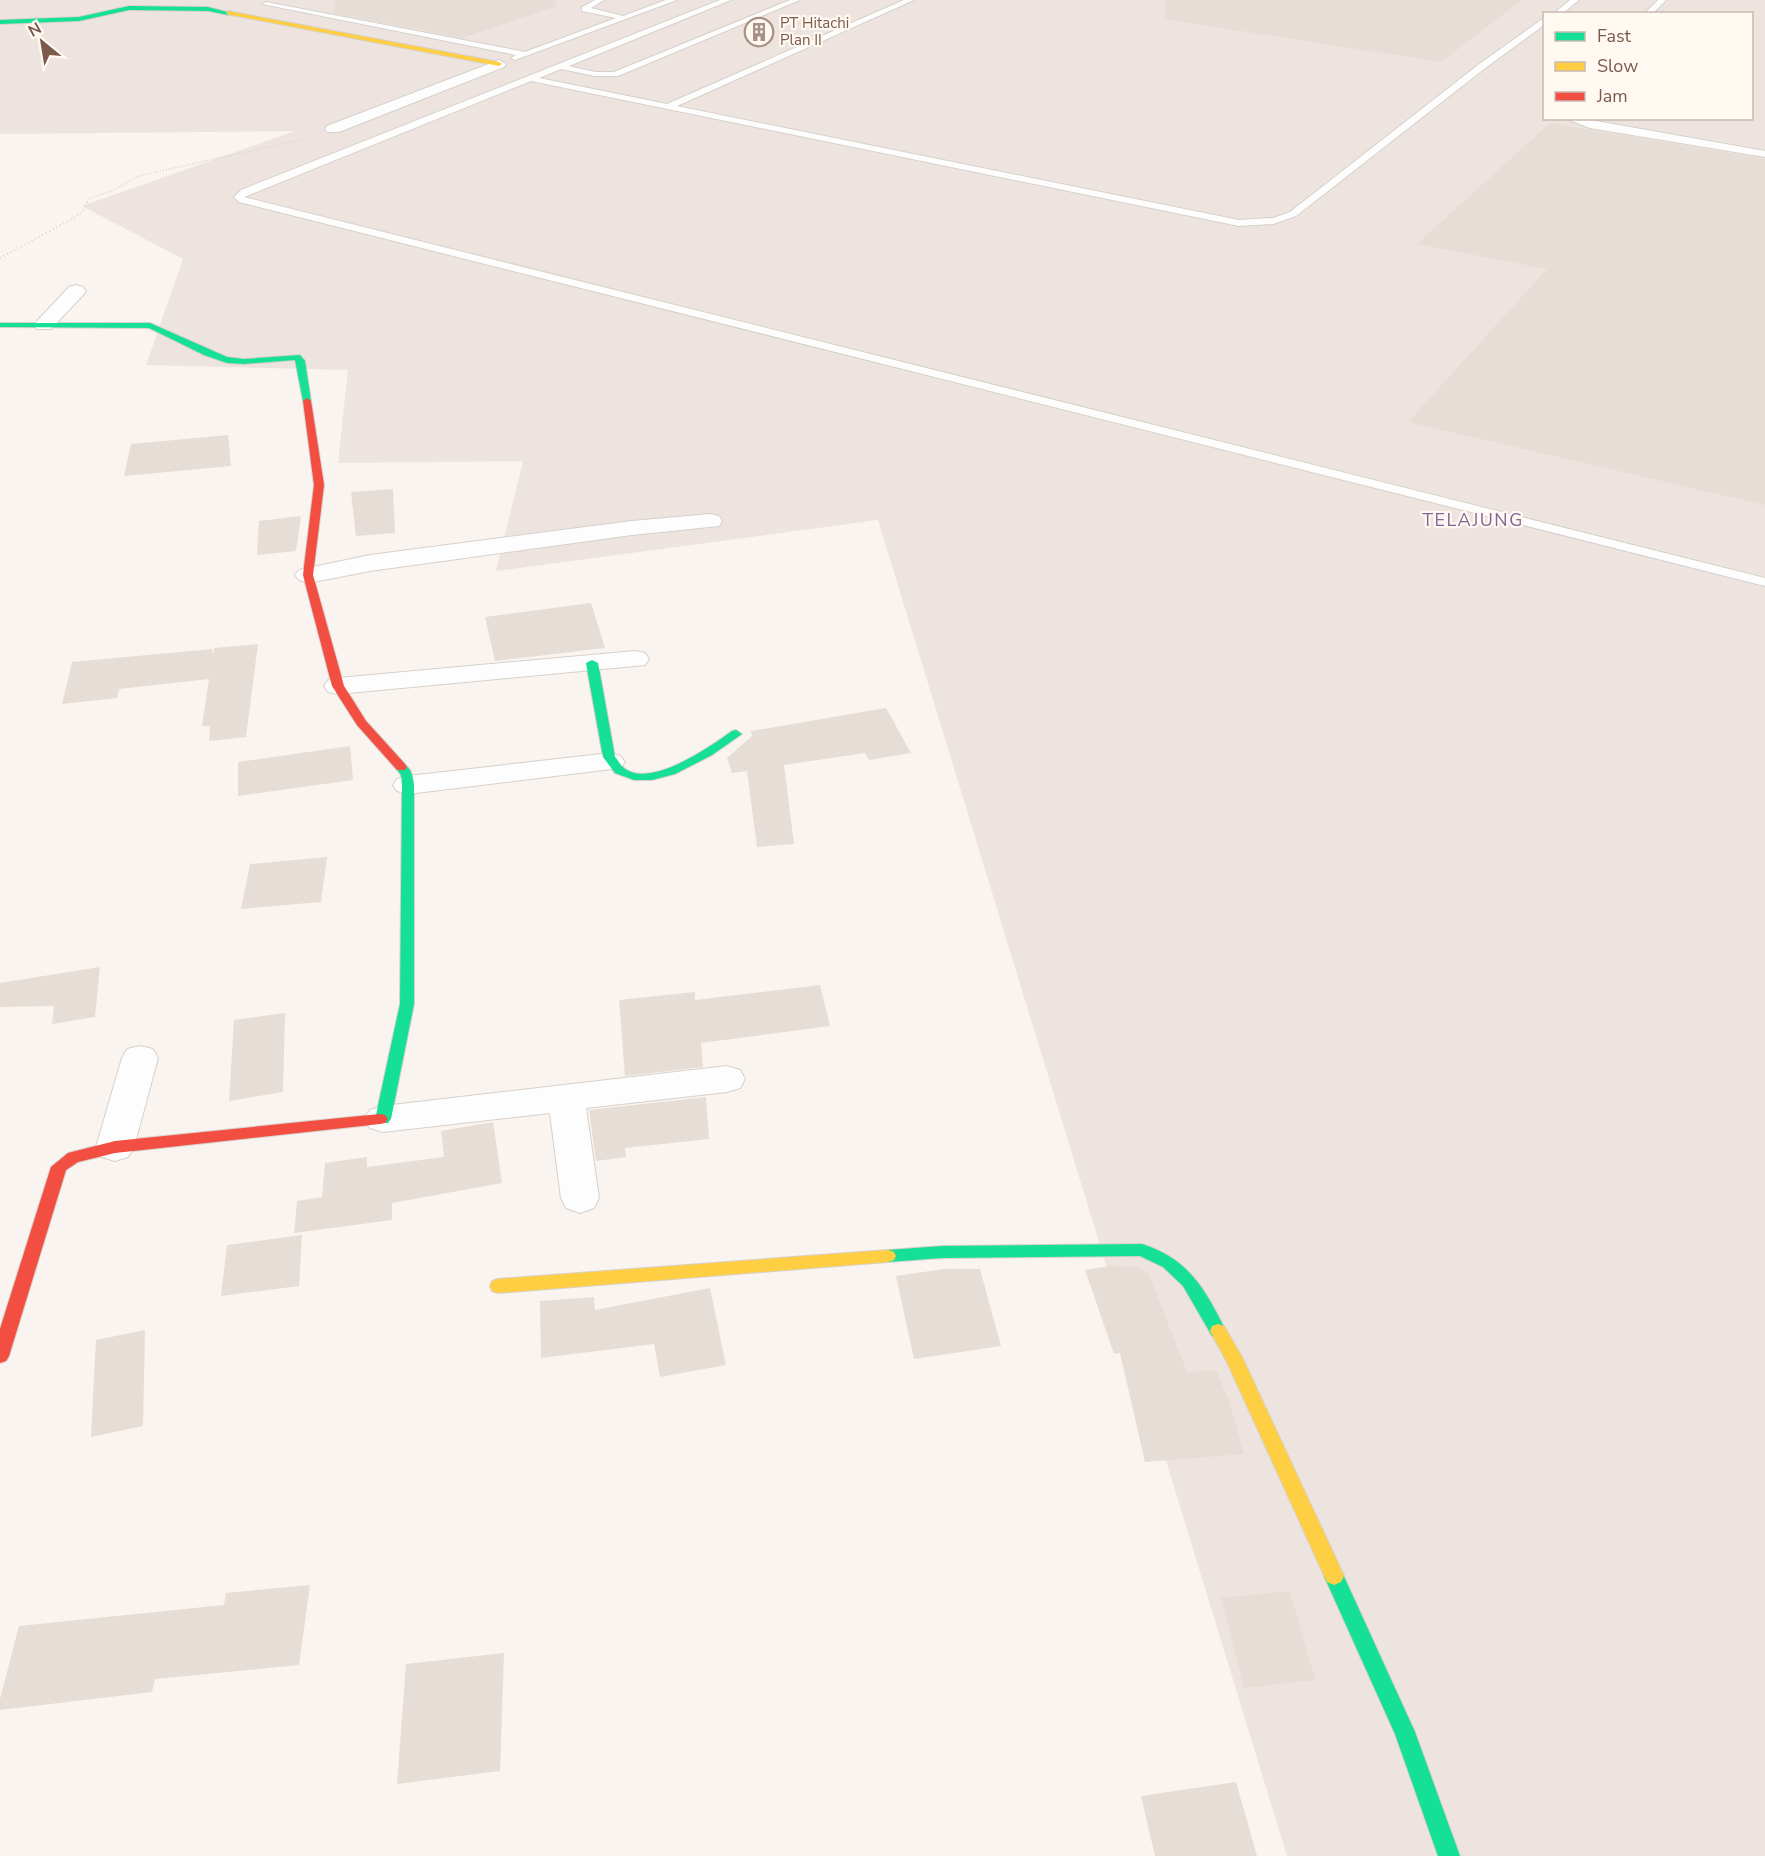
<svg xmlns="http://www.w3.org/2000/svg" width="1765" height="1856" viewBox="0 0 1765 1856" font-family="'Nunito Sans',sans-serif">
<rect width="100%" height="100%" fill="#f9f4ef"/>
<path fill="#ede4df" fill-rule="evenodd" d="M0,0h1765v1856h-478l-409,-1336 -382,51 27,-110 -185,2 10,-93 -202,-5 37,-106 -101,-53 213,-75 -295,3zM1544,14h208v104h-208z"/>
<path fill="#e6ddd6" d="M335,0h220l1,6 -94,32 -129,-25z
M1166,0h356l-81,62 -277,-43z
M1550,123l215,36v346l-357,-83 139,-153 -130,-25z
M228,435l3,31 -107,10 7,-32z
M393,489l2,44 -39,3 -5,-44z
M301,516l-5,35 -39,4 2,-34z
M591,603l14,45 -110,13 -10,-44z
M258,644l-12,93 -37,4 1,-15h-8l7,-47 -90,10 -2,9 -55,6 10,-42 140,-13 1,7 1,-8z
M886,708l25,45 -42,7 -4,-7 -81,12 10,79 -37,3 -10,-76 -15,2 -5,-15 25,-22 -1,-5z
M350,746l3,34 -115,16v-34z
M327,857l-6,45 -80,7 9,-45z
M100,967l-5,50 -43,7 2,-18 -54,1v-24z
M820,985l10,41 -129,17 2,24 -78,9 -6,-76 76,-8v8z
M285,1013l-2,79 -54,9 5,-81z
M706,1097l3,42 -84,9 1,9 -30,4 -7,-51z
M493,1122l9,61 -110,20v17l-98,13 3,-32 25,-4 3,-34 42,-6v10l77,-10 -3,-26z
M302,1235l-3,51 -78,10 6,-51z
M1110,1266l27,1 11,5 39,100 29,-2 12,28 16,56 -99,8 -25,-109 -6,1 -29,-84z
M944,1269h36l21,77 -87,13 -18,-83z
M710,1288l16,77 -66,12 -6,-33 -113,14 -1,-57 54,-4 1,13z
M145,1330l-2,96 -52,11 5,-97z
M310,1585l-11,80 -144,14 -3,13 -152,18v-11l19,-73 205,-21 2,-12z
M1290,1591l25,89 -71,8 -23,-90z
M504,1653l-4,118 -103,13 9,-120z
M1236,1782l21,74h-102l-14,-60z"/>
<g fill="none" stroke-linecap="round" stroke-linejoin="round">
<g stroke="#d7d0ca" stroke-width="2">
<path id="lane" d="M595,0h9l-13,8 32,8 43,-16h11l-162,60 -4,-2 5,-3 -254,-51 4,-2 259,50 91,-34 -34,-7v-4z
M720,0h11l-162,66 26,6h19l176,-72h10l-182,76h-23l-34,-7 -22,9 128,26 237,-104h10l-237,106 562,114 34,-2 17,-6 188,-147 63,-45h3v5l-60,44 -188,147 -23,8 -34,2 -708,-145 -287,116 1521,381v8l-1526,-384 -5,-5 7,-7z
M1570,0h9l-17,14h-9z
M1658,0h8l-14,14h-8z
M1564,118h15l186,33v6l-175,-29z"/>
</g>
<g stroke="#d7d0ca" stroke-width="2">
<path id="street" d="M499,60l7,4 -2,3 -165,65h-12l-2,-3 2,-3z
M76,285l7,2 3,4 -3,4 -32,34h-14l-3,-4 3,-4 32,-34z
M710,514l9,2 3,5 -3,5 -87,9 -262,36 -62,12 -9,-3 -4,-5 4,-5 71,-15 262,-34z
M635,651l10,2 4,6 -4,6 -307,29 -10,-2 -4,-6 4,-6 10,-2z
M610,753l10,3 5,6 -5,6 -212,26 -11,-3 -4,-6 4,-6 11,-3z
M140,1046l13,3 5,9 -24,89 -6,10 -13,4 -13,-4 -6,-10 26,-89 5,-9z
M727,1066l13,4 5,9 -5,9 -13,4 -141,16 13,90 -5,10 -14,5 -14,-5 -5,-10 -11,-85 -167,19 -13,-4 -6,-9 6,-9 13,-4z"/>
</g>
<g stroke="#d9d0ca" stroke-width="2">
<path id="fast" d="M129,6l79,1 23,6 -3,2 -20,-4 -79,-1 -50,11 -79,3v-4l79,-3z
M0,323h150l77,34 17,2 56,-4 5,6 6,40 -4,3 -4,-3 -8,-41 -51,4 -17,-1 -23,-8 -55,-27 -149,-1z
M592,660l6,3 17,94c3,3 5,8 9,11 26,21 86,-21 108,-37l4,-1 6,4 -30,21 -37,19 -23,6h-18l-19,-7 -12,-16 -17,-94z
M401,763c10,3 12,13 13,22v219l-23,115 -3,4h-13l-3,-4 4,-4 24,-111 2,-219 -1,-10 -6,-8z
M1142,1244c47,15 63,45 84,87l-2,5 -6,2 -6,-2 -29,-50 -20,-19 -23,-11 -198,2 -54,4 -6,-2 -2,-4 2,-4 6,-2 54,-4z
M1334,1567l7,3 74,162 45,124h-22l-43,-122 -71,-158 3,-6z"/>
</g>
<g stroke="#d9d0ca" stroke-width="2">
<path id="slow" d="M228,11l271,51 3,2 -3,2 -273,-52z
M888,1250l6,2 2,4 -2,4 -6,2 -390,31 -6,-2 -2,-5 2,-5 6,-2z
M1218,1324l6,2 19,33 101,217 -3,6 -7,3 -7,-3 -100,-220 -17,-31 2,-5z"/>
</g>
<g stroke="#d9d0ca" stroke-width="2">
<path id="jam" d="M307,398l4,3 13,84 -11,90 31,111 22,35 39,43 2,3 -2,3h-8l-40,-45 -25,-39 -29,-111 11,-90 -11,-84z
M380,1114l5,1 3,4 -3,4 -5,1 -265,29 -37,9 -12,8 -57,186 -3,5 -6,2v-34l51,-162 17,-14 47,-12z"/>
</g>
<path stroke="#dcd3cf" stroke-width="1.5" stroke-dasharray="1 2" stroke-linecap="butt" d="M87,202l1,-3 26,-9 24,-14 166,-37"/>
<path stroke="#dcd3cf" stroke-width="2" stroke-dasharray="1 3" stroke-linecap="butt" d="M0,258l74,-40 9,-7 5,-11"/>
<use href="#lane" fill="#fefdfd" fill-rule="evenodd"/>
<use href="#street" fill="#fefdfd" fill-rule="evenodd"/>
<use href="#fast" fill="#16e098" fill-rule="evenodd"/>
<use href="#slow" fill="#ffcf43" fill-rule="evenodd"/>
<use href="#jam" fill="#f24e42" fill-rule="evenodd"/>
</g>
<defs>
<g id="building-ring" transform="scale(1.5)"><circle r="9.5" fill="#fff9f2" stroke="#a79084" stroke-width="1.5"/><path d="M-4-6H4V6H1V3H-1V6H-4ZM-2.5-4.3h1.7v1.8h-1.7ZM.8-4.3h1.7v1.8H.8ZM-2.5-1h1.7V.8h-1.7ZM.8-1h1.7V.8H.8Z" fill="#a79084"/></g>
</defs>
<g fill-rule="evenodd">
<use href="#building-ring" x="759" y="32"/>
</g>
<g text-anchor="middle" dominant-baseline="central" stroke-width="4.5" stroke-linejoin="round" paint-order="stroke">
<g font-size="15" fill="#7b5a4b" stroke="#fff9f2" text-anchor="start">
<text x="780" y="23">PT Hitachi<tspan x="780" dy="17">Plan II</tspan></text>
</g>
<g font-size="18" letter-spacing="1.5" fill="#836496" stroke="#fff9f2">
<text x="1473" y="520">TELAJUNG</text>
</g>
</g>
<rect x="1543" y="12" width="210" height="108" fill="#fff9f2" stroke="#cab9af" stroke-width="1.5"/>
<rect x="1555" y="32" width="30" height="9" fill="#16e098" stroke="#cab9af" stroke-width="1.5"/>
<text x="1597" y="42" font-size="18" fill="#7b5a4b">Fast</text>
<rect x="1555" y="62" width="30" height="9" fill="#ffcf43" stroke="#cab9af" stroke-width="1.5"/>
<text x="1597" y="72" font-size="18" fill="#7b5a4b">Slow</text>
<rect x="1555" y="92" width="30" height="9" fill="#f24e42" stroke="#cab9af" stroke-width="1.5"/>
<text x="1597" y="102" font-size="18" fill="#7b5a4b">Jam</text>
<g transform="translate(42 42) rotate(330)" stroke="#fff9f2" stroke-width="4.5" paint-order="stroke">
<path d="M0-4.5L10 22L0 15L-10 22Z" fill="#7b5a4b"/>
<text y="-9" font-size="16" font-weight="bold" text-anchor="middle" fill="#7b5a4b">N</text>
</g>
</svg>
